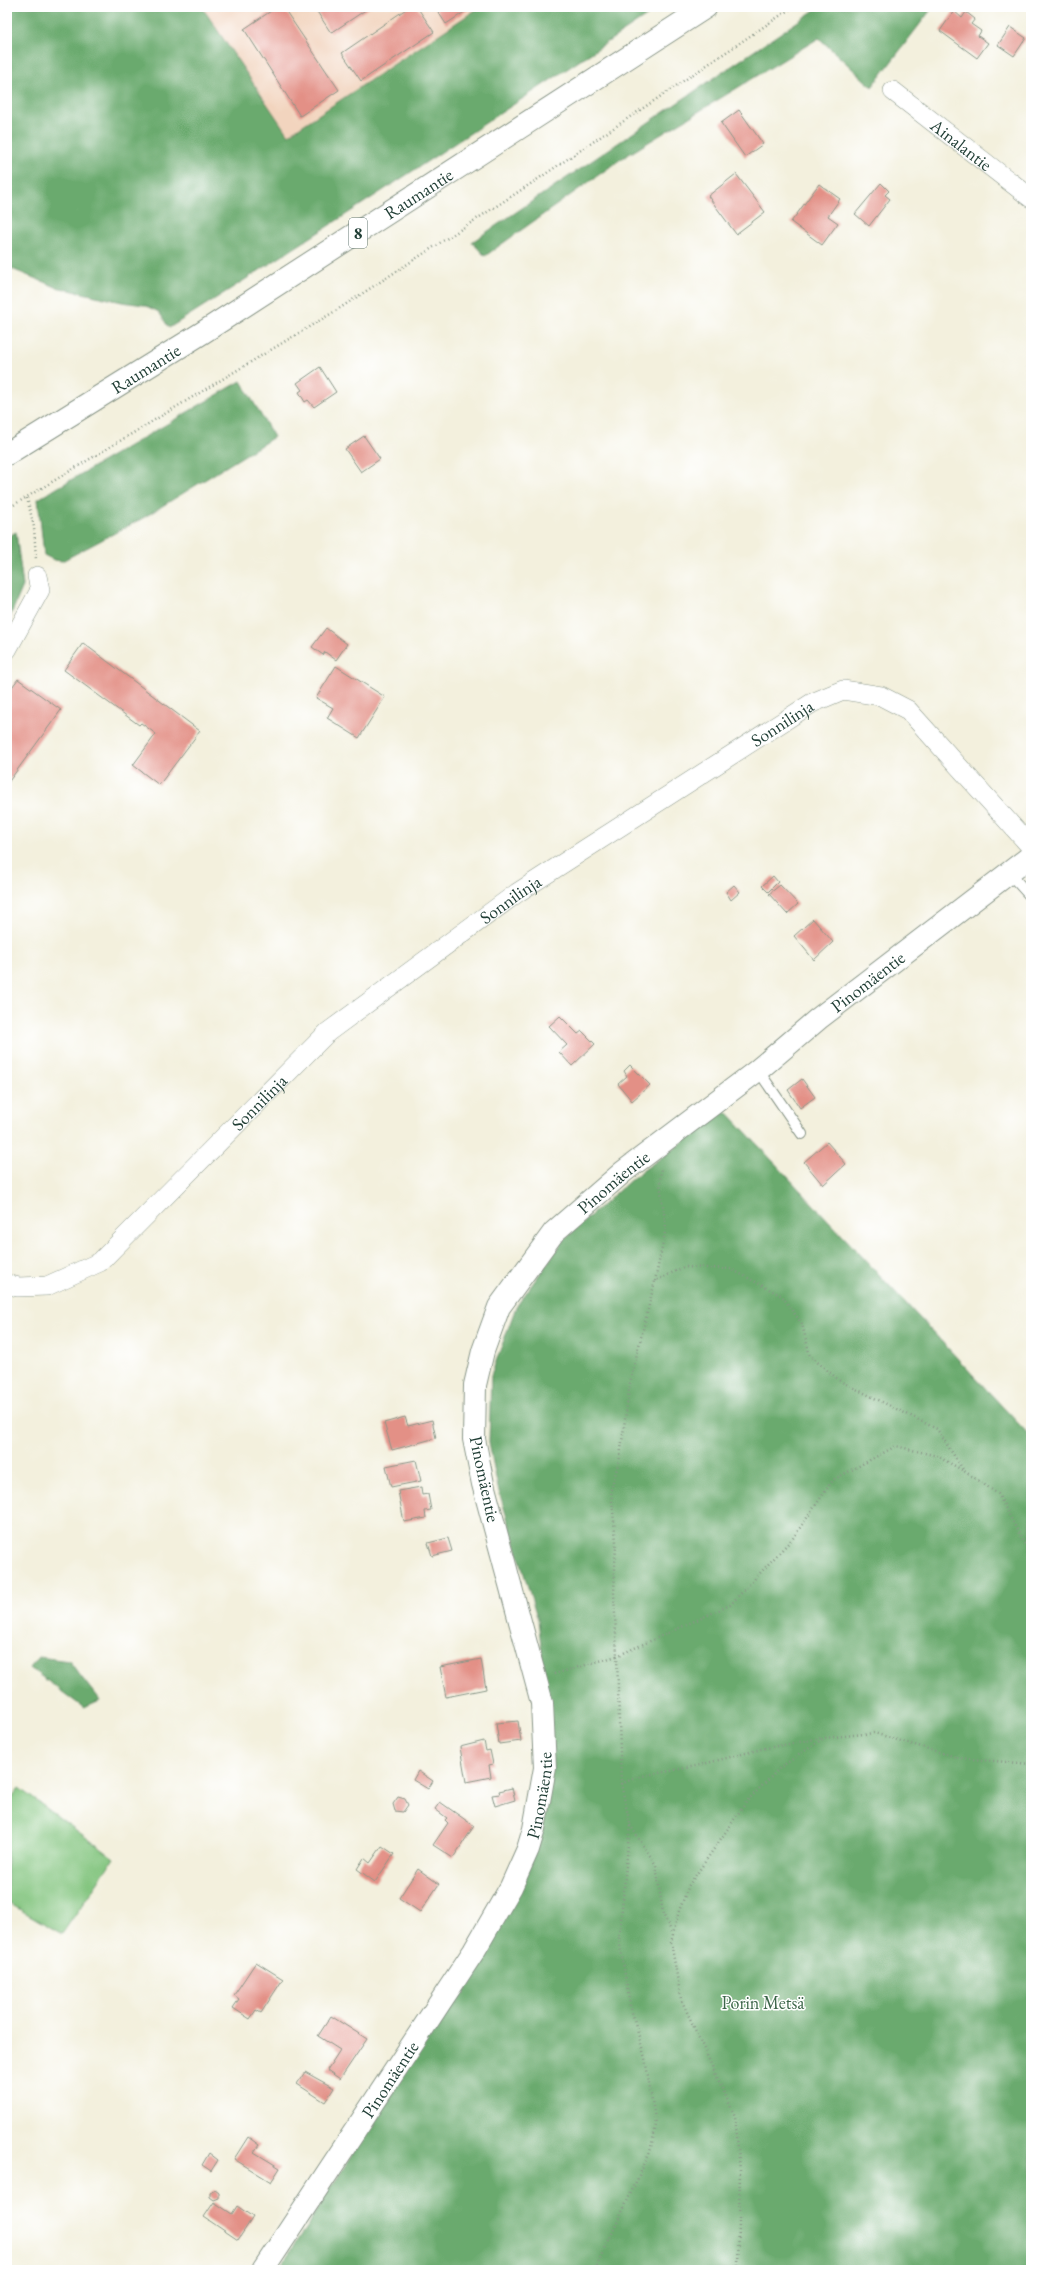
<svg xmlns="http://www.w3.org/2000/svg" width="1038" height="2277" viewBox="0 0 1038 2277" font-family="'EB Garamond',serif">
<rect width="100%" height="100%" fill="#fff"/>
<filter id="ink" filterUnits="userSpaceOnUse"><feTurbulence type="fractalNoise" baseFrequency=".025" numOctaves="2"/><feDisplacementMap in="SourceGraphic" scale="8" xChannelSelector="R" yChannelSelector="G"/><feConvolveMatrix kernelMatrix="1 2 1 2 8 2 1 2 1" color-interpolation-filters="sRGB"/></filter>
<filter id="wash" filterUnits="userSpaceOnUse"><feTurbulence type="fractalNoise" baseFrequency=".012" numOctaves="4" result="noise"/><feDisplacementMap in="SourceGraphic" scale="16" xChannelSelector="R" yChannelSelector="G"/><feGaussianBlur stdDeviation="0.9" result="paint"/><feColorMatrix in="noise" values="0 0 0 0 0 0 0 0 0 0 0 0 0 0 0 0 0 1.4 0 .05"/><feComposite in="paint" operator="in"/></filter>
<g filter="url(#wash)">
<rect width="100%" height="100%" fill="#f3f0dd"/>
<path fill="#f2d4be" d="M202,7h278l-192,128z"/>
<path fill="#83c57f" stroke="#51815a" d="M19,1788l95,70 -52,76 -55,-32v-99z"/>
<path fill="#6aaa6e" stroke="#447451" d="M7,7h195l86,128 192,-128h180c-163,109 -326,217 -491,321l-10,-16 -15,-7 -22,-3 -66,-15 -44,-18 -5,-4z
M819,7h114l-61,80 -53,-49 -198,121 -136,97 -13,-14z
M241,381l33,56 -131,81 -81,43 -8,-1 -10,-5 -6,-56z
M16,532l7,54 -16,38v-87z
M726,1111l305,326v833h-753l165,-257 77,-123 28,-186 -10,-84 -40,-132 -9,-45 2,-68 25,-68 49,-69 69,-61z
M39,1657l30,4 31,40 -16,7 -54,-40z"/>
<g id="blocks">
<path fill="#e39086" d="M277,7h6l56,83 -39,26 -56,-87z
M314,7h56l-39,26z
M409,7h8l17,25 -73,49 -19,-28z
M435,7h37l-26,17z
M954,11l8,7 4,-6 9,7 -4,5 10,7 -3,5 10,7 -11,15 -37,-27z
M1010,27l16,11 -12,18 -16,-11z
M739,110l24,34 -18,13 -24,-34z
M736,174l29,38 -29,22 -28,-38z
M881,183l8,8 -4,4 5,4 -21,27 -14,-12z
M819,184l21,15 -12,17 10,7 -16,22 -31,-23z
M320,367l16,25 -22,15 -6,-7 -3,2 -6,-10 3,-2 -5,-7z
M364,436l16,23 -19,13 -16,-23z
M326,628l21,16 -11,16 -11,-8 -2,3 -11,-8z
M83,643l117,88 -41,54 -26,-20 23,-31 -15,-11 -2,2 -75,-55z
M336,666l49,31 -26,41 -32,-20 6,-10 -17,-10z
M18,679l43,31 -54,74v-90z
M773,876l5,6 -10,10 -6,-6z
M734,885l6,7 -9,8 -5,-8z
M780,885l18,19 -11,10 -18,-20z
M813,919l20,23 -19,18 -20,-24z
M560,1016l18,18 4,-3 13,13 -23,22 -13,-14 8,-7 -18,-19z
M630,1065l20,20 -18,16 -14,-17 9,-8 -3,-5z
M802,1079l13,18 -15,11 -12,-18z
M827,1142l19,22 -23,21 -19,-23z
M405,1417l3,9 24,-6 4,18 -44,12 -8,-27z
M416,1460l5,21 -30,6 -5,-21z
M421,1487l1,8 6,-1 3,16 -6,1 1,7 -22,4 -6,-31z
M448,1538l4,13 -20,5 -4,-13z
M481,1659l5,30 -40,8 -6,-30z
M518,1721l3,20 -22,3 -3,-21z
M484,1741l2,10 4,-1 3,14 -4,1 2,12 -25,5 -6,-35z
M418,1771l15,10 -5,8 -15,-9z
M512,1788l3,12 -20,6 -3,-11 8,-1 -1,-3z
M398,1797l7,2 3,6 -5,7 -8,-1 -2,-7z
M440,1802l34,24 -21,32 -20,-13 15,-22 -3,-3 2,-2 -12,-9z
M382,1846l12,8 -19,28 -18,-13 7,-11 6,5z
M418,1869l21,15 -19,28 -21,-14z
M256,1962l27,17 -22,34 -5,-3 -6,9 -17,-11 6,-9 -5,-4z
M331,2016l36,23 -27,40 -13,-9 13,-20 -22,-14z
M305,2072l29,16 -9,14 -28,-18z
M248,2137l11,8 -5,7 26,16 -9,14 -37,-23z
M209,2153l9,7 -7,11 -9,-6z
M215,2190l4,3v5l-5,2 -4,-3v-4z
M214,2202l18,12 5,-8 16,11 -15,23 -34,-23z"/>
</g>
</g>
<g filter="url(#ink)">
<use href="#blocks" fill-opacity="0" stroke="#899688" stroke-width="1"/>
<g fill="none" stroke-linecap="round" stroke-linejoin="round">
<g stroke="#899688" stroke-width="12">
<path id="lane" d="M1009,873l22,24
M758,1070l44,64"/>
</g>
<g stroke="#899688" stroke-width="20">
<g id="street">
<path id="s1" d="M893,91l138,107"/>
<path d="M7,650l33,-60 -3,-14"/>
<path id="s2" d="M7,1284l11,3 29,-1 53,-24 228,-230 189,-139 295,-190 31,-13 38,6 27,14 123,137"/>
</g>
</g>
<g stroke="#899688" stroke-width="24">
<g id="secondary">
<path id="s3" d="M263,2270l211,-319 37,-64 17,-38 6,-20 11,-61 -3,-65 -59,-219 -9,-45 1,-54 8,-34 16,-44 55,-75 69,-60 135,-102 60,-51 213,-163"/>
</g>
</g>
<g stroke="#899688" stroke-width="24">
<g id="highway">
<path id="s4" d="M7,454l195,-121 504,-326"/>
</g>
</g>
<path stroke="#899688" stroke-width="2.5" stroke-dasharray="1 3" stroke-linecap="butt" d="M27,498l7,29 2,33
M7,509l330,-199 198,-129 258,-174
M655,1281l11,-53 -6,-45 1,-16
M554,1674l63,-18 -3,-62 2,-52 -5,-52 9,-33 10,-75 25,-101 29,-14 47,2 51,27 20,28 8,32 30,25 97,48 27,42
M621,1784l16,-7 59,-11 65,-17 60,-11
M630,1825l26,40 7,49 10,21
M595,2270l55,-118 6,-27 -11,-67 -15,-53 -11,-66 11,-115 -9,-40 -4,-128 113,-51 63,-67 40,-58 63,-34 41,10 27,15 34,23 27,51 6,7
M738,2270l2,-100 -5,-54 -54,-117 -10,-57 8,-31 10,-26 58,-84 34,-34 43,-29 50,-5 85,25 72,6"/>
<use href="#lane" stroke="#fff" stroke-width="10"/>
<use href="#street" stroke="#fff" stroke-width="19"/>
<use href="#secondary" stroke="#fff" stroke-width="22"/>
<use href="#highway" stroke="#fff" stroke-width="22"/>
</g>
</g>
<g text-anchor="middle" dominant-baseline="central" stroke-width="3" stroke-linejoin="round" paint-order="stroke">
<rect fill="#fff" stroke="#627771" stroke-width="1" x="349" y="218" width="18" height="30" rx="3"/>
<g font-size="17" font-weight="bold" fill="#1f3d34">
<text x="358" y="233">8</text>
</g>
<g font-size="18" fill="#1f3d34" stroke="#fff">
<text stroke="none"><textPath href="#s1" startOffset="87">Ainalantie</textPath></text>
<text stroke="none"><textPath href="#s4" startOffset="487">Raumantie</textPath></text>
<text stroke="none"><textPath href="#s4" startOffset="163">Raumantie</textPath></text>
<text stroke="none"><textPath href="#s2" startOffset="972">Sonnilinja</textPath></text>
<text stroke="none"><textPath href="#s2" startOffset="648">Sonnilinja</textPath></text>
<text stroke="none"><textPath href="#s3" startOffset="1549">Pinomäentie</textPath></text>
<text stroke="none"><textPath href="#s2" startOffset="324">Sonnilinja</textPath></text>
<text stroke="none"><textPath href="#s3" startOffset="1225">Pinomäentie</textPath></text>
<text transform="translate(485 1479) rotate(78)">Pinomäentie</text>
<text stroke="none"><textPath href="#s3" startOffset="553">Pinomäentie</textPath></text>
<text stroke="none"><textPath href="#s3" startOffset="229">Pinomäentie</textPath></text>
</g>
<g font-size="18" fill="#3d664a" stroke="#fff">
<text x="763" y="2002">Porin Metsä</text>
</g>
</g>
<rect width="1038" height="2277" fill="none" stroke="#fff" stroke-width="24"/>
</svg>
